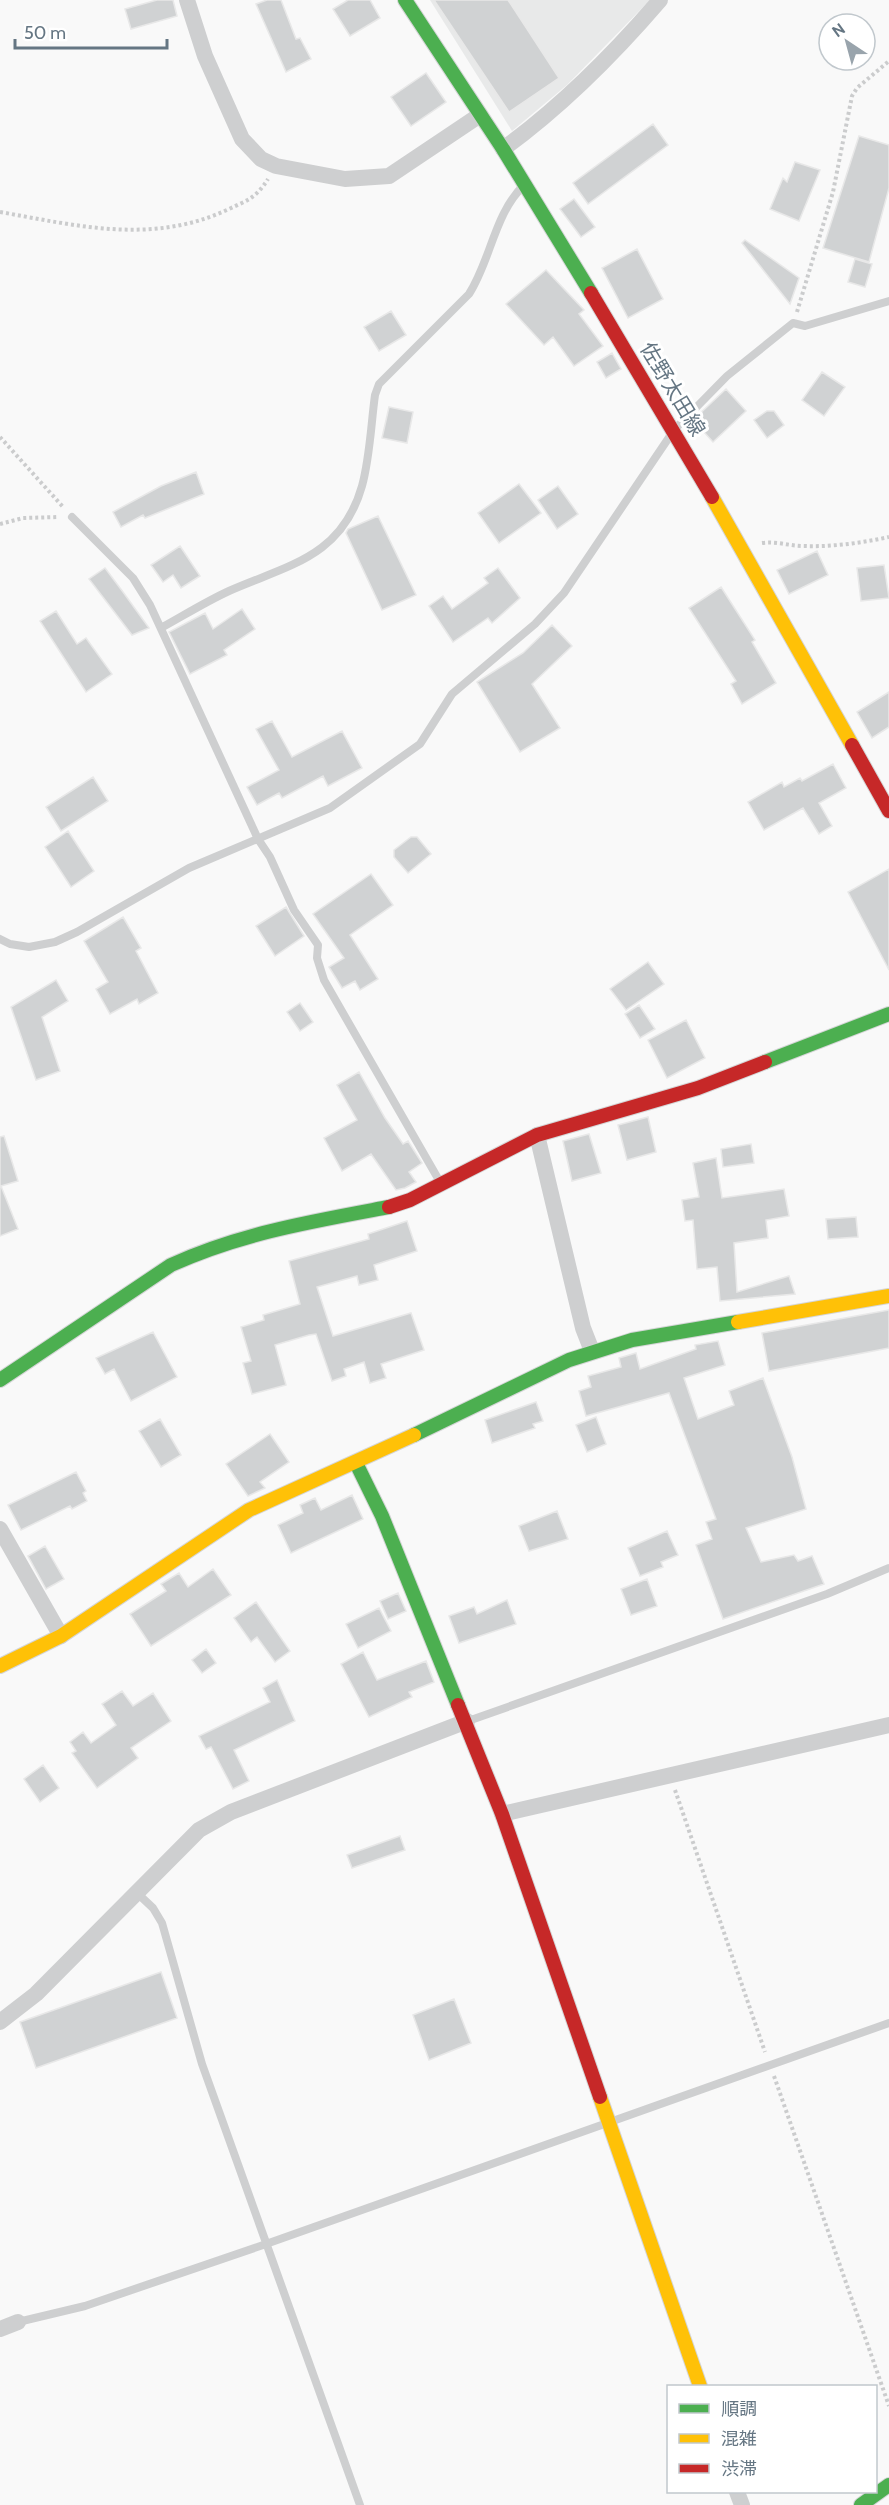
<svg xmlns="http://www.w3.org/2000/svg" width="889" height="2505" viewBox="0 0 889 2505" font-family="Cabin,'Noto Sans JP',sans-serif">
<rect width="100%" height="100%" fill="#f9f9f9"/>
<path fill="#e8e9e9" d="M430,0h220l-83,85 -55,46z"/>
<path fill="#d0d2d3" stroke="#e8e8e8" stroke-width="1.5" d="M157,0h16l4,16 -46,13 -6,-20z
M267,0h14l15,39 4,-1 11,21 -25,13 -30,-68z
M348,0h22l10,18 -30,18 -17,-27z
M434,0h74l51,78 -50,34z
M426,73l20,29 -35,24 -20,-29z
M653,124l15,21 -80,59 -15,-21z
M859,136l30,9v43l-20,74 -46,-14z
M795,162l25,8 -21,51 -29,-12 13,-31 4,4z
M574,199l21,28 -14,10 -21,-28z
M745,240l54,38 -9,26 -48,-61z
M637,249l26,50 -35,19 -26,-50z
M855,259l17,5 -7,23 -17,-5z
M546,270l38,40 -5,4 24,32 -29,20 -21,-29 -9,8 -38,-41z
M391,311l15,24 -27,16 -15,-24z
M612,353l9,16 -15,9 -9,-16z
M822,372l23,15 -21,29 -22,-16z
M726,389l20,22 -33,31 -20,-22z
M389,407l24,5 -6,31 -25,-5z
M767,411h7l10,14 -17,13 -13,-18z
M196,472l8,22 -59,24 -2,-3 -22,12 -8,-15 48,-26z
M519,484l22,29 -42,30 -21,-30z
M558,486l20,28 -21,15 -19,-29z
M378,516l38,79 -34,15 -36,-77 2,-4z
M180,546l20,30 -19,12 -8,-13 -10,7 -12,-17z
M817,551l11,24 -39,19 -12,-24z
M884,565l5,33 -28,3 -4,-33z
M105,568l18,24 26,36 -17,7 -43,-56z
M498,568l22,30 -28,25 -4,-5 -35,24 -24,-36 14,-10 9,13 36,-26 -4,-5z
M721,587l34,53 -3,2 24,41 -34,21 -11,-20 5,-3 -47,-73z
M242,609l13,20 -31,21 3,5 -37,19 -21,-42 36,-19 8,16z
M56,611l21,33 9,-6 26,36 -26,18 -46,-71z
M552,625l20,21 -40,38 28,44 -40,24 -43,-70 46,-29z
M889,692v35l-17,11 -15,-26z
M272,721l20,36 50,-26 20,37 -34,18 -5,-10 -41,22 -3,-5 -22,12 -10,-18 32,-17 -23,-41z
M833,764l13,24 -27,15 13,23 -13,8 -16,-26 -39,22 -16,-28 34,-20 2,5 16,-9 2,3z
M93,777l15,24 -47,30 -15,-24z
M68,831l26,40 -23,16 -26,-40z
M411,837h6l14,17 -23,19 -14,-16v-7z
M889,869v101l-41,-78z
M371,874l22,31 -43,30 28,44 -18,11 -5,-9 -13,7 -13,-21 15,-9 -31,-44z
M286,907l18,29 -29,20 -19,-30z
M123,917l18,31 -5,3 22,42 -19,11 -2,-5 -27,15 -14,-25 12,-7 -24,-41z
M648,962l16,22 -38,26 -16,-21z
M56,980l12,21 -26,16 18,54 -24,9 -25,-73z
M300,1003l13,19 -13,9 -13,-19z
M639,1005l16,24 -15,9 -15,-24z
M686,1020l19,38 -38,20 -19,-38z
M359,1072l26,46 18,26 5,-3 14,22 -13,9 7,10 -11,6 -9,2 -25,-36 -29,17 -18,-33 33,-18 -20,-35z
M648,1117l8,35 -29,8 -9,-35z
M589,1134l12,39 -29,8 -9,-40z
M4,1136l14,45 -17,5 17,43 -18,7v-99z
M751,1144l3,19 -31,4 -2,-18z
M716,1158l6,40 62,-9 5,27 -23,4 2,18 -34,5 3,49 52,-16 6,18 -75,7 -3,-34 -20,2 -4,-49 -8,1 -3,-21 17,-3 -6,-34z
M856,1217l2,20 -30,2 -2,-20z
M407,1221l10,30 -43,14 4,15 -19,5 -2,-9 -40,11 16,49 78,-23 13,37 -43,14 5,14 -16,5 -6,-21 -20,7 2,7 -14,5 -16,-47 -7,1 -34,10 11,40 -34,9 -9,-31 8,-2 -10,-34 23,-7 -1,-5 37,-11 -11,-43 80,-22 -1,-5z
M889,1310v38l-120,23 -7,-38z
M153,1332l24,45 -46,24 -17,-32 -9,5 -9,-16z
M718,1341l7,24 -41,13 14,41 36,-14 -5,-14 34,-13 29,79 14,52 -60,19 15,34 33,-7 4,6 14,-5 12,28 -101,35 -27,-74 16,-6 -6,-17 10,-3 -47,-126 -83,23 -7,-25 12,-4 -3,-11 33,-9 -2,-9 17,-5 4,16 56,-20 -1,-4z
M536,1402l7,19 -10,3 2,4 -43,15 -7,-23z
M596,1417l10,27 -19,8 -11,-27z
M160,1419l21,36 -20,12 -22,-36z
M270,1434l19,28 -29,20 5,6 -17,8 -22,-32z
M76,1472l10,19 -3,2 4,8 -15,8 -2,-3 -49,24 -13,-25z
M352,1495l11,24 -72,34 -13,-28 25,-12 -3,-8 15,-7 6,12z
M557,1511l11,28 -39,12 -10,-25z
M667,1531l11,24 -17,7 2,5 -23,9 -12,-28z
M45,1546l19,33 -18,10 -18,-33z
M213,1569l18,26 -80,51 -21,-32 36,-23 -5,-7 18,-11 9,14z
M647,1579l10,27 -26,9 -10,-26z
M398,1593l8,18 -18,8 -8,-18z
M507,1600l9,24 -57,19 -10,-27 25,-9 3,7z
M256,1602l34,49 -15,11 -18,-25 -6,5 -17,-24z
M379,1608l12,23 -33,17 -12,-24z
M206,1649l10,14 -14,10 -10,-13z
M363,1652l14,28 49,-19 8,21 -25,10 3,5 -43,20 -28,-53z
M277,1680l18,41 -61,29 15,31 -16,8 -22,-42 -5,2 -7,-13 71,-34 -7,-14z
M122,1691l11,15 20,-13 18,28 -40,27 7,10 -41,30 -25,-35 4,-2 -6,-9 13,-10 8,11 25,-18 -14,-21z
M43,1765l16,23 -19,14 -16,-23z
M400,1836l5,14 -53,18 -5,-13z
M161,1972l16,46 -141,50 -16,-46z
M454,1999l17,44 -42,17 -16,-45z"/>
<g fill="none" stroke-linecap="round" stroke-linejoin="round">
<g stroke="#d5d6d7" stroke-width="16">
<path id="fast" d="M405,0l98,149 88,144
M765,1062l124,-48
M0,1380l171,-115c70,-32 143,-44 218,-58
M414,1435l155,-75 63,-20 106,-18
M356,1463l26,53 76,189
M861,2505l28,-20"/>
</g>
<g stroke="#d5d6d7" stroke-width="16">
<path id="slow" d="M712,497l140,248
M738,1322l151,-26
M0,1666l61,-30 188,-126 165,-75
M600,2097l100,289"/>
</g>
<g stroke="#d5d6d7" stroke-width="16">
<path id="jam" d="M591,293l121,204
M852,745l37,66
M389,1207l21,-7 127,-65 161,-47 67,-26
M458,1705l44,109 98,283"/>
</g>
<path stroke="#cbcccd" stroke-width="4" stroke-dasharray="3 3" stroke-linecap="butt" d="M0,212c79,14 153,33 229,-3 19,-9 27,-11 39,-30
M797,312l36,-120 19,-96 5,-8 32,-27
M0,437l64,71
M0,524l23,-6 36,-1
M762,543c15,-2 27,3 42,3 29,1 57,-3 85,-9
M675,1790l90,262
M774,2076l115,330"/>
<path stroke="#cecfd0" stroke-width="8" d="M72,517l61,61 17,27 108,234 12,18 24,53 24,35 -1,13 7,22 116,202
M161,628c22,-12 44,-26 68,-37 59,-26 113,-34 133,-105 8,-29 9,-62 13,-91l4,-11 90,-90c22,-34 25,-80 55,-109
M0,939l10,5 19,3 26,-5 22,-10 112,-64 141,-60 90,-64 32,-50 83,-70 29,-31 110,-163 53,-54 66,-53 12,3 84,-25
M468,1721l359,-127 62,-26
M136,1892l17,16 9,15 40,141 158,441
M18,2322l67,-16 181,-62 623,-221"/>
<path stroke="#cecfd0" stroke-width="16" d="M187,0l18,56 37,83 19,20 15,7 69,13 44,-3 91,-61
M503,149c59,-43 109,-93 157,-149
M537,1135l46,193 9,23
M0,1529l61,107
M502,1814l387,-89
M0,2022l36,-28 163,-164 32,-18 236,-91
M0,2329l18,-7
M737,2492l5,13"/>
<use href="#fast" stroke="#4caf50" stroke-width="14"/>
<use href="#slow" stroke="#ffc107" stroke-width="14"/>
<use href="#jam" stroke="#c62828" stroke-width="14"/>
</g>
<g text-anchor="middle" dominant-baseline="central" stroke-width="6" stroke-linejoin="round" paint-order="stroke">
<g font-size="21" fill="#657683" stroke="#fff">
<text transform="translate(673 389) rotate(59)">佐野太田線</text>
</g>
</g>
<rect x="667" y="2385" width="210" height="108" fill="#ffffff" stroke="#c1c8cd" stroke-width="1.5"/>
<rect x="679" y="2404" width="30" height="9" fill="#4caf50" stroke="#c1c8cd" stroke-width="1.5"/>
<text x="721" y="2415" font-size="18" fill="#657683">順調</text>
<rect x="679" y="2434" width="30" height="9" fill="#ffc107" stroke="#c1c8cd" stroke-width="1.5"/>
<text x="721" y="2445" font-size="18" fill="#657683">混雑</text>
<rect x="679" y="2464" width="30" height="9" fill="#c62828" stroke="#c1c8cd" stroke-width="1.5"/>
<text x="721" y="2475" font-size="18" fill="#657683">渋滞</text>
<g transform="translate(847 42) rotate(324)"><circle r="28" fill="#ffffff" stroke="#c1c8cd" stroke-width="1.5"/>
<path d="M0-4.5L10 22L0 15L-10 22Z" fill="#99a4ac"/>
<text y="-9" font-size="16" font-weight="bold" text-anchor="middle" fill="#657683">N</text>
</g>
<path d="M15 39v9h152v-9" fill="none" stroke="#657683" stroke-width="3"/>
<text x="24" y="39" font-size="18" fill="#657683" stroke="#ffffff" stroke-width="4.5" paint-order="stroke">50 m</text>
</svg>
